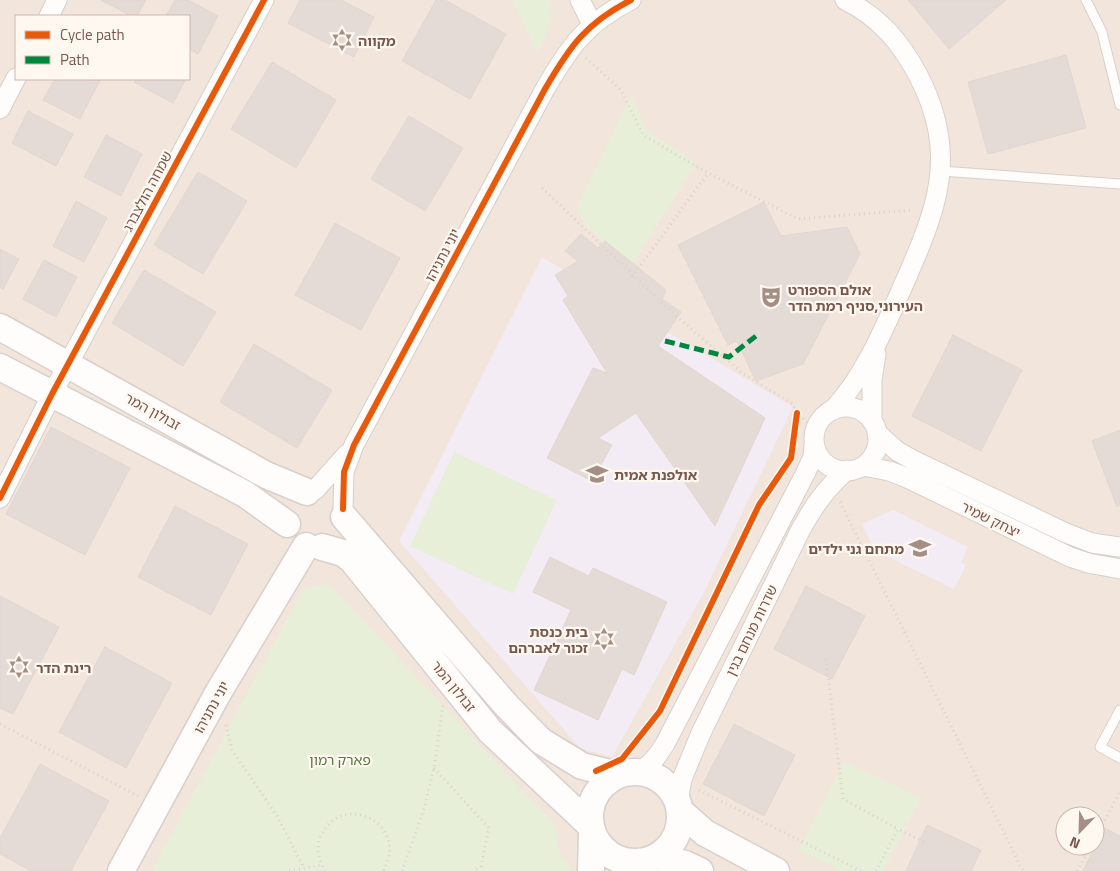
<svg xmlns="http://www.w3.org/2000/svg" width="1120" height="871" viewBox="0 0 1120 871" font-family="'Titillium Web','Noto Sans Hebrew',sans-serif">
<rect width="100%" height="100%" fill="#f9f3ee"/>
<path fill="#f2e5dc" fill-rule="evenodd" d="M0,0h1120v871h-1120zM16,16h173v63h-173zM1065,816h30v30h-30z"/>
<path fill="#f4ecf4" d="M542,257l251,150 -89,185 -92,165 -32,-9 -181,-207z
M893,510l75,37 -7,15 5,3 -12,24 -80,-39 -12,-26z"/>
<path fill="#e8efd9" d="M512,0h36c9,19 -2,35 -11,52z
M631,96l15,34 50,33 -65,104 -46,-42 -8,-18z
M454,452l103,48 -44,94 -103,-48z
M329,584l226,241 3,24 12,19 -1,3h-417l151,-282z
M844,762l77,36 -38,73h-41l-43,-21z"/>
<path fill="#e5dbd6" stroke="#e2d6d0" d="M101,0h45l-9,16h-6z
M175,0h13l30,16 -20,38 -9,-5v-33h-23z
M300,0h41l33,17 -20,40 -66,-34z
M436,0h9l61,34 -36,65 -68,-38z
M908,0h98l-57,49z
M1066,55l20,73 -98,26 -20,-72z
M272,62l64,38 -40,68 -65,-39z
M55,79l45,1 -20,39 -37,-19z
M136,79h50l-13,24 -39,-21z
M28,111l45,23 -17,32 -44,-23z
M409,116l54,32 -38,63 -54,-32z
M106,135l36,19 -21,42 -37,-19z
M198,172l49,29 -44,73 -49,-29z
M76,201l31,17 -23,44 -31,-16z
M764,202l17,34 66,-9 13,27 -57,110 -47,17 -19,-40 -9,4 -50,-100z
M335,223l65,35 -39,72 -66,-35z
M581,234l17,14 7,-7 61,49 -4,9 19,13 -23,34 107,72 -50,108 -79,-113 -38,25 14,7 -20,36 -45,-23 46,-90 14,5 -44,-73 5,-4 -13,-21 23,-14 -13,-10z
M0,249l19,10 -16,30 -3,-2z
M44,260l33,17 -21,40 -33,-18z
M144,270l72,42 -33,54 -71,-43z
M953,335l69,35 -41,81 -69,-35z
M254,344l78,46 -35,58 -77,-46z
M51,427l79,41 -45,87 -79,-41z
M1120,430v75l-3,2 -25,-66z
M175,506l73,38 -37,71 -73,-38z
M550,557l39,19 4,-8 74,34 -33,73 -12,-6 -24,51 -64,-30 37,-80 -38,-18z
M806,586l59,30 -33,63 -58,-30z
M0,596l59,31 -46,87 -13,-6z
M105,647l67,36 -46,85 -67,-36z
M734,724l61,31 -31,61 -61,-32z
M40,764l69,37 -38,70h-40l-31,-17v-16z
M927,825l54,25 -10,21h-65z
M1104,828l16,8v35h-37z"/>
<g fill="none" stroke-linecap="round" stroke-linejoin="round">
<g stroke="#d8cfca" stroke-width="11">
<path id="lane" d="M1086,0l16,32 18,73
M941,171l179,13
M1120,710l-20,37 20,11"/>
</g>
<g stroke="#d8cfca" stroke-width="21">
<path id="street" d="M580,0l12,24
M49,16l8,-16
M0,109l16,-31
M814 439a32 32 0 1 1 64 0a32 32 0 1 1-64 0Z
M833,410c30,-33 48,-74 66,-115 35,-80 63,-136 19,-220 -18,-34 -39,-58 -73,-75
M872,421v-41l4,-26
M877,433l20,18 16,9 153,73 26,10 28,4
M863,466l26,5 16,6 165,80 18,6 32,6
M315,490l32,-36
M0,498l52,-104 212,-394
M343,509l1,-37 10,-27 191,-356c25,-43 41,-66 86,-89
M639,771c13,-6 18,-15 26,-27l139,-268 9,-19 1,-12
M678,801l4,-22 19,-46 99,-202c13,-24 26,-43 47,-61"/>
</g>
<g stroke="#d9cfca" stroke-width="29">
<path id="secondary" d="M0,327l266,148 41,17
M0,367l245,127 42,30
M344,517l162,188 35,36 41,25 36,9
M322,547l21,6 9,7 138,171 100,94
M590 817a45 45 0 1 1 90 0a45 45 0 1 1-90 0Z
M680,811l25,22 71,38
M656,857l29,7 15,7
M121,871l97,-178 88,-147
M591,871l1,-39"/>
</g>
<path stroke="#dbd1d0" stroke-width="3" stroke-dasharray="1 4" stroke-linecap="butt" d="M586,58l35,32 22,45 65,38 90,46 115,-9
M542,188l132,126 68,59 51,31 4,9 14,13
M632,277l76,-104
M840,502l183,369
M826,659l17,140 55,30
M0,724l138,72
M226,725l6,25 45,66 27,52
M434,768l55,60 -8,38 -8,5
M699,790l162,81
M1095,838l25,-46
M289,871l32,-6
M325,871c-6,-10 -9,-22 -5,-33 20,-49 91,-15 63,33
M402,871l22,-62 10,-41 9,-63
M876,871l22,-42 26,13
M1077,871l14,-25"/>
<use href="#lane" stroke="#fefdfc" stroke-width="9"/>
<use href="#street" stroke="#fefdfc" stroke-width="19"/>
<use href="#secondary" stroke="#fefdfc" stroke-width="26"/>
<path stroke="#00873e" stroke-width="5" stroke-dasharray="10 5" stroke-linecap="butt" d="M665,341l64,16 27,-21"/>
<g stroke="#fff8f1" stroke-width="9">
<path id="cycleway" d="M0,498l52,-104 212,-394
M343,509l1,-37 10,-27 191,-356c25,-43 41,-66 86,-89
M596,771l26,-12 38,-48 99,-206 32,-47 6,-45"/>
</g>
<use href="#cycleway" stroke="#e8590c" stroke-width="6"/>
</g>
<defs>
<g id="synagogue-bare" transform="scale(1.725)"><path d="M0-6.5L5.6 3.2H-5.6ZM0 6.5L5.6-3.2H-5.6Z" fill="#a58e85" stroke="#fff8f1" stroke-width="2.5" paint-order="stroke"/></g>
<g id="theatre-bare" transform="scale(1.725)"><path d="M-5-5.5Q0-4 5-5.5V0Q5 5 0 6Q-5 5-5 0ZM-3.3-2.5H-1v1.5H-3.3ZM1-2.5H3.3v1.5H1ZM-2.8 1Q0 5.5 2.8 1Z" fill="#a58e85" stroke="#fff8f1" stroke-width="2.5" paint-order="stroke"/></g>
<g id="school-bare" transform="scale(1.725)"><path d="M0-5L7-2L0 1L-7-2ZM-4 1L0 2.5L4 1V4Q0 6-4 4Z" fill="#a58e85" stroke="#fff8f1" stroke-width="2.5" paint-order="stroke"/></g>
</defs>
<g fill-rule="evenodd">
<use href="#synagogue-bare" x="342" y="40"/>
<use href="#theatre-bare" x="771" y="297"/>
<use href="#school-bare" x="597" y="474"/>
<use href="#school-bare" x="920" y="548"/>
<use href="#synagogue-bare" x="604" y="639"/>
<use href="#synagogue-bare" x="19" y="667"/>
</g>
<g text-anchor="middle" dominant-baseline="central" stroke-width="4.5" stroke-linejoin="round" paint-order="stroke">
<g font-size="14" font-weight="bold" fill="#78574d" stroke="#fff8f1" text-anchor="start">
<text x="358" y="40">מקווה</text>
<text x="788" y="289">אולם הספורט<tspan x="788" dy="16">העירוני,סניף רמת הדר</tspan></text>
<text x="614" y="474">אולפנת אמית</text>
<text x="904" y="548" text-anchor="end">מתחם גני ילדים</text>
<text x="588" y="631" text-anchor="end">בית כנסת<tspan x="588" dy="16">זכור לאברהם</tspan></text>
<text x="36" y="667">רינת הדר</text>
</g>
<g font-size="14" fill="#78574d" stroke="#fff8f1">
<text transform="translate(147 191) rotate(-62)">שמחה הולצברג</text>
<text transform="translate(442 255) rotate(-62)">יוני נתניהו</text>
<text transform="translate(153 411) rotate(29)">זבולון המר</text>
<text transform="translate(991 519) rotate(26)">יצחק שמיר</text>
<text transform="translate(751 630) rotate(-64)">שדרות מנחם בגין</text>
<text transform="translate(454 686) rotate(51)">זבולון המר</text>
<text transform="translate(211 707) rotate(-61)">יוני נתניהו</text>
</g>
<g font-size="14" fill="#587841" stroke="#fff8f1">
<text x="340" y="759">פארק רמון</text>
</g>
</g>
<rect x="15" y="15" width="175" height="65" fill="#fff8f1" stroke="#c9b8af"/>
<rect x="25" y="31" width="25" height="8" fill="#e8590c" stroke="#c9b8af"/>
<text x="60" y="40" font-size="15" fill="#78574d">Cycle path</text>
<rect x="25" y="56" width="25" height="8" fill="#00873e" stroke="#c9b8af"/>
<text x="60" y="65" font-size="15" fill="#78574d">Path</text>
<g transform="translate(1080 831) rotate(203)"><circle r="24" fill="#fff8f1" stroke="#c9b8af"/>
<path d="M0-4L9 19L0 12L-9 19Z" fill="#a58e85"/>
<text y="-8" font-size="14" font-weight="bold" text-anchor="middle" fill="#78574d">N</text>
</g>
</svg>
